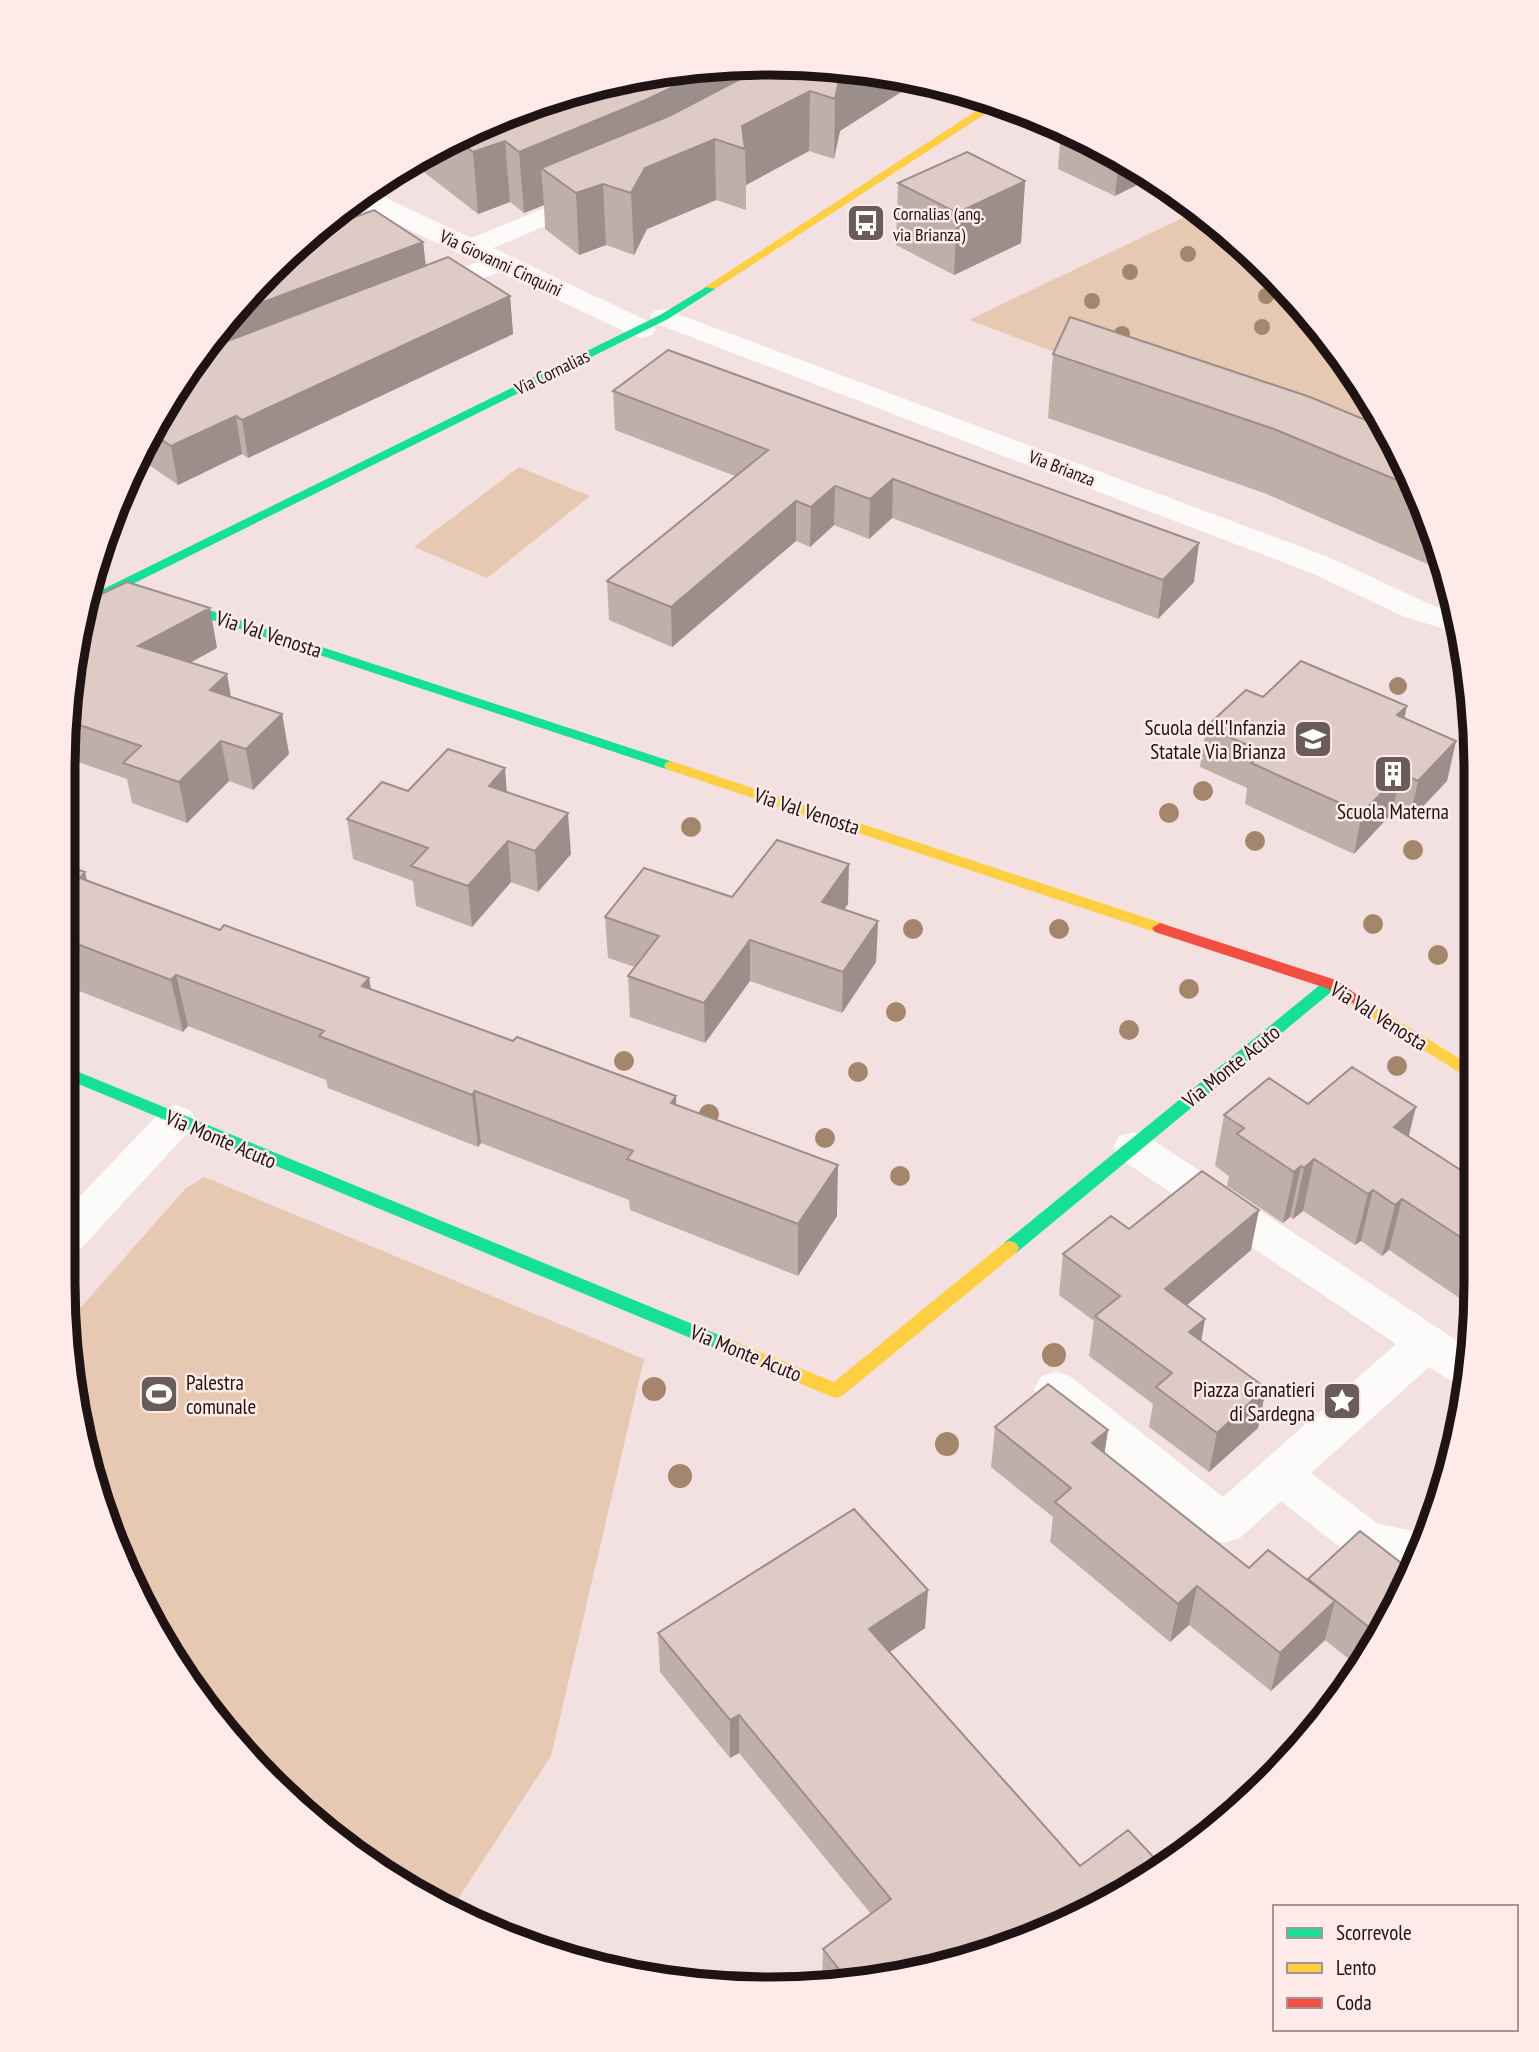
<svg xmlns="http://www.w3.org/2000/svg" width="1539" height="2052" viewBox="0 0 1539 2052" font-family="'PT Sans Narrow',sans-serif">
<rect width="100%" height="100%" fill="#f2e1e0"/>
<path fill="#e7c8b2" d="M1197,211l39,28 94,101 85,147 -446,-167z
M519,467l71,29 -103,82 -73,-31z
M204,1177l440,182 -93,397 -101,155 -147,-98 -94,-100 -51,-77 -71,-170 -19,-144 117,-133z"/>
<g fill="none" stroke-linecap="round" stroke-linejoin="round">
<path fill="#fdfafa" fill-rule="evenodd" d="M591,189l9,2 4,6 -4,6 -107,45 159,75 4,6 -4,6 -10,3 -10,-3 -133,-63 -63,25 -10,2 -10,-2 -4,-6 4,-6 61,-23 -126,-60 18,-12 102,48z
M664,309l667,249 96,45 25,9 6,21 -53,-16 -96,-45 -655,-249 -4,-6 4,-6z
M176,1105l14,5 6,10 -6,10 -112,122 -15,5v-43l99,-104z
M1133,1132l14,4 324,214 -6,36 -12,-4 -24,-15 -118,106 67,51 46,9 -15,35 -42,-7 -16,-5 -70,-55 -41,37 -16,5 -16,-5 -167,-137 -7,-12 7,-12 15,-6 15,6 152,120 173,-153 -277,-186 -6,-11 6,-11z"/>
<path fill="#16e098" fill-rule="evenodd" d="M711,284l4,1v4l-47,30 -584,289 1,-10 575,-283z
M160,594l516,169 2,3 -2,3h-10l-511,-168v-6z
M1331,979l5,1 3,4 -3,4 -320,265h-12l-3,-5 3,-5 322,-263z
M64,1066l665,273 3,5 -3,5 -6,2 -6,-2 -653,-271z"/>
<path fill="#ffcf43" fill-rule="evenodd" d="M993,100l9,3 -287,186 -10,-2z
M671,761l494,163 3,4 -8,5 -5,-1 -489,-163 -2,-3 2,-3z
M1358,996l115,71v14l-121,-76 -2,-4z
M1010,1241l6,2 3,5 -3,5 -174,143 -6,2 -6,-2 -113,-47 -3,-5 3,-5 6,-2 111,45 170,-139z"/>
<path fill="#f24e42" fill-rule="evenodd" d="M1160,923l176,57 30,21 -8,5 -32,-18 -171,-56 -3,-4z"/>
</g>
<g fill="#a4866c">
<circle cx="1188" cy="254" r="8"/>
<circle cx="1130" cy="272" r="8"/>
<circle cx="1266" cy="296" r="8"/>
<circle cx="1092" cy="301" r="8"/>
<circle cx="1262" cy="327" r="8"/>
<circle cx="1122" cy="334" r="8"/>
<circle cx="1398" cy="686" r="9"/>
<circle cx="1203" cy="791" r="10"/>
<circle cx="1169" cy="813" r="10"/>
<circle cx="691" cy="827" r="10"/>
<circle cx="1255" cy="841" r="10"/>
<circle cx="1413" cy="850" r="10"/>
<circle cx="1373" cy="924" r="10"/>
<circle cx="913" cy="929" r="10"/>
<circle cx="1059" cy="929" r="10"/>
<circle cx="1438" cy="955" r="10"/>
<circle cx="1189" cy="989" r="10"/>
<circle cx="896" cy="1012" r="10"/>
<circle cx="1129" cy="1030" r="10"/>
<circle cx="624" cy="1061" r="10"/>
<circle cx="1397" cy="1066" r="10"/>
<circle cx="858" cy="1072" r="10"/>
<circle cx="709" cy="1114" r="10"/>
<circle cx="825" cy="1138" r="10"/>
<circle cx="900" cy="1176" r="10"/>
<circle cx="1054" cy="1355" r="12"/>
<circle cx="654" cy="1389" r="12"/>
<circle cx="947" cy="1444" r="12"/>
<circle cx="680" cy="1476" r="12"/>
</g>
<path fill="#c0afa9" d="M862,69l-22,62 -6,28 -25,-8 -63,34v25l-30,-10 -69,29 -13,26 -28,-10 -27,10 -34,-26 -1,-24 -20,8 -14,-11 -32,12 -62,-48 -17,6 58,-36z
M1061,130l62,28 -8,38 -57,-27z
M1025,181l-4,62 -67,32 -58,-30 2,-62z
M423,242l3,23 84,31 3,38 -265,124 -6,-4 -64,31 -39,-27 43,-81z
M668,350l526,232 -36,37 -266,-101 -23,21 -35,-14 -24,22 -14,-6 -124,106 -63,-27 -2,-39 128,-105 -120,-46 -2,-39z
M1053,354l327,72 42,74 19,70 -177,-77 -216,-75z
M84,602l133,46 -26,14 40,35 51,17 7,40 -36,36 -24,-9 -42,42 -55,-20 -5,-24 -63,-22v-33z
M1263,697l144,9 -3,12 52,23 -9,40 -38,40 -17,-8 -38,41 -109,-50 2,-16 -47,-21 6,-40z
M408,791l99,1 64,62 -33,38 -27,-10 -39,45 -56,-21 -3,-25 -60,-22 -6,-40z
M64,865l23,15 133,50 149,48 2,11 306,116 160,111 -39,60 -168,-66 -1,-10 -148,-57 -3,4 -150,-59 -2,-8 -138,-54 -5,6 -119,-47z
M732,897l116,7 -4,6 34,11 -2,41 -34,51 -92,-32 -45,62 -75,-26 -2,-41 7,-9 -27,-9 -3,-41z
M1308,1104l101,32 64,42 1,130 -85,-58 -7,6 -21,-15 -6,4 -52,-34 -10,8 -3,-2 -7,6 -56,-37 2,-10 -14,-10 9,-51z
M1129,1229l122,21 -64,55 18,14 -4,22 65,47 -8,40 -49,44 -60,-45 4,-23 -64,-48 5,-35 -35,-26 4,-41z
M995,1427l113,3 -4,23 145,115 19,-18 114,85 -23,32 -34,-27 -54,51 -82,-66 -19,17 -120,-100 3,-25 -62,-50z
M925,1628l-35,24 190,214 81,-1 -253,110 -85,12 -1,-3 1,-35 48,-35 -132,-161 -9,5 -70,-86 -2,-39z"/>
<path fill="#9c8e8a" d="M724,64l52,2v30l-235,72 3,37 -20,8 -5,-61 198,-86z
M846,69h16l55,13 -77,49 -6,28 1,-60 6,-28z
M810,91l-1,60 -63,34 -1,-36 -3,-23z
M715,139l1,61 -69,29 -13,26 -3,-62 14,-25z
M505,141l5,61 -32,12 -5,-62z
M1119,156l32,22 -36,18z
M416,161v5l-17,6z
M1025,181l-4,62 -67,32 3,-62z
M603,184l3,61 -27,10 -3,-62z
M423,242l4,37 -241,93 48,-59z
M510,296l3,38 -265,124 -6,-38z
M236,416l6,38 -64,31 -7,-39z
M893,479l-1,39 -23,21 1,-40z
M835,486l-1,39 -24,22 1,-40z
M796,501v40l-124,106 -1,-40z
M1199,543l-5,39 -36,37 5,-39z
M210,608l7,40 -70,38 -9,-40z
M227,674l7,40 -24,-24z
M1407,706l-9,40 -1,-31z
M282,714l7,40 -36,36 -7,-41z
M221,741l8,40 -42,42 -8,-41z
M1456,741l-9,40 -38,40 9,-40z
M505,768l3,41 -19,-23z
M1401,773l-9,40 -38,41 8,-41z
M568,813l3,41 -33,38 -3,-41z
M508,841l3,41 -39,45 -4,-41z
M849,864l-1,40 -27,39 1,-41z
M85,872l12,52 -17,-46z
M878,921l-2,41 -34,51 1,-41z
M750,940v41l-45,62 -1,-40z
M176,975l12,51 -5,6 -12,-52z
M369,978l8,52 -15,-44z
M475,1091l6,52 -3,4 -6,-52z
M676,1096l2,52 -7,-45z
M1416,1107l-13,52 -9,-32z
M1314,1159l-11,52 -10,8 11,-51z
M838,1165l-1,51 -39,60v-52z
M1301,1166l-11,51 -7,6 11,-51z
M1373,1190l-12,51 -6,4 13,-51z
M1402,1199l-13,51 -7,6 13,-51z
M1259,1210l-8,40 -93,80 7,-41z
M1205,1319l-7,40 -9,-27z
M1266,1388l-8,40 -49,44 8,-39z
M1108,1430l-6,40 -10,-27z
M1197,1586l-8,39 -19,17 8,-38z
M928,1590l-3,38 -58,39 2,-38z
M1335,1601l-10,39 -54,51 9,-38z
M1389,1617l-7,18 -14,19 7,-22z
M172,1640l8,29 -15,-21z
M739,1715v38l-9,5v-38z"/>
<path fill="#dfcbc5" stroke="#9c8e8a" stroke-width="2" d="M717,66l-69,33 -129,53 -14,-11 -32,11 -19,-14 133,-51z
M765,66l81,3 -5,2 -6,28 -25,-8 -68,35 3,23 -30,-10 -70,29 -14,25 -28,-9 -27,9 -35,-25 128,-52z
M967,152l58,29 -68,32 -59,-30z
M374,210l49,32 -189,71 36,-43 42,-37z
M448,257l62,39 -268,124 -6,-4 -65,30 -19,-13 30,-56 22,-27z
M1070,317l240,80 70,29 36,62 -142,-59 -221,-75z
M668,350l531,193 -36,37 -270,-101 -23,20 -35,-13 -24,21 -15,-6 -125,106 -64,-26 161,-131 -155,-59z
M127,582l83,26 -72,38 89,28 -17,16 72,24 -36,35 -25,-8 -42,41 -56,-19 18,-17 -76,-26 19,-118z
M1301,661l106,45 -10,9 59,26 -38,40 -17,-8 -39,40 -111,-50 13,-11 -58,-25 40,-37 17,7z
M448,749l57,19 -16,18 79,27 -33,38 -27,-10 -40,45 -57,-20 17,-18 -81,-29 35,-37 26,9z
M777,840l72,24 -27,38 56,19 -35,51 -93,-32 -46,63 -76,-27 31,-40 -54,-19 39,-49 88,29z
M64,865l21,7 -5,6 140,52 4,-5 145,53 -7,8 151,55 4,-4 159,59 -5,7 167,62 -40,59 -171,-65 6,-8 -158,-60 -3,4 -153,-59 5,-5 -148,-56 -5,5 -107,-41z
M1352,1067l64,40 -22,20 79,51 1,68 -72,-47 -7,6 -22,-15 -5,4 -54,-35 -10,9 -3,-2 -7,6 -57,-38 7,-6 -20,-13 45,-37 39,26z
M1202,1171l57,39 -94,79 40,30 -16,13 77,56 -49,45 -61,-46 16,-14 -77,-57 25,-20 -57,-42 48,-38 18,13z
M1048,1384l60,46 -16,13 157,125 19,-18 67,51 -55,52 -83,-67 -19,18 -123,-102 16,-14 -76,-61z
M854,1509l74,81 -59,39 211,237 48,-36 33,35 -121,70 -132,40 -58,8 -27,-34 68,-50 -152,-184 -9,5 -72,-87z
M1360,1531l49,38 -20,48 -14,15 -67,-53z
M156,1632l16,8 -7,8 -7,-12z
M623,1963l9,13 -19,-7z"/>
<defs>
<g id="bus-square" transform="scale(2.0125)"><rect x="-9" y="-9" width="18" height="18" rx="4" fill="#695c5b" stroke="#feebe9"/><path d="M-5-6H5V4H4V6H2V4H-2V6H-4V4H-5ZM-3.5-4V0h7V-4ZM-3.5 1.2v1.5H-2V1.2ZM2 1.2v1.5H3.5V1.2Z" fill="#fff"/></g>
<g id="school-square" transform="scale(2.0125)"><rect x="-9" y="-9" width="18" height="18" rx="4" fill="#695c5b" stroke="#feebe9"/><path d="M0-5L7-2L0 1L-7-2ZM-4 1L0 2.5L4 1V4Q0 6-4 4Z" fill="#fff"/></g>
<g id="building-square" transform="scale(2.0125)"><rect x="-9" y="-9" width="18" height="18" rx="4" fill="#695c5b" stroke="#feebe9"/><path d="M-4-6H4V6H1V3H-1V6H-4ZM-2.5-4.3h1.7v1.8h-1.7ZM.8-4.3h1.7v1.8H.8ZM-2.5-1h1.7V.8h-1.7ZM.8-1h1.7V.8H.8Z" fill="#fff"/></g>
<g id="stadium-square" transform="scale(2.0125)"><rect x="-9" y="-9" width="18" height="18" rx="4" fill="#695c5b" stroke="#feebe9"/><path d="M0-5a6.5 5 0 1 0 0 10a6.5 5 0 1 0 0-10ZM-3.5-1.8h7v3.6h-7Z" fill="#fff"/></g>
<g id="sight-square" transform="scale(2.0125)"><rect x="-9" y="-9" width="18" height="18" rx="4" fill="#695c5b" stroke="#feebe9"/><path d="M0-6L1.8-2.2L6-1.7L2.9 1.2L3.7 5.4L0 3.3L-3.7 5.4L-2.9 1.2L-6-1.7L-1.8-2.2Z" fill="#fff"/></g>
</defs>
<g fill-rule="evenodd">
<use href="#bus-square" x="866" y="223"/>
<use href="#school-square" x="1313" y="739"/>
<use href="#building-square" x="1393" y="774"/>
<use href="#stadium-square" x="159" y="1394"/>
<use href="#sight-square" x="1342" y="1401"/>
</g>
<g text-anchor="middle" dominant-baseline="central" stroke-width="5" stroke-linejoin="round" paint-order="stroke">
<g font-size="18" fill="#1f1413" stroke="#feebe9" text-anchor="start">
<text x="893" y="213">Cornalias (ang.<tspan x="893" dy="21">via Brianza)</tspan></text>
</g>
<g font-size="18" fill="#1f1413" stroke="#feebe9">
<text transform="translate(501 263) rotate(25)">Via Giovanni Cinquini</text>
<text transform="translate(552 372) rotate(-26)">Via Cornalias</text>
<text transform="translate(1062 468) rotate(21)">Via Brianza</text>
</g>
<g font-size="21" fill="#1f1413" stroke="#feebe9">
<text transform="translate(269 634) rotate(18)">Via Val Venosta</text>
<text transform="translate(807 811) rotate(18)">Via Val Venosta</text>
<text transform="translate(1379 1016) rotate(32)">Via Val Venosta</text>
<text transform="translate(1231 1066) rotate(-39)">Via Monte Acuto</text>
<text transform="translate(221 1139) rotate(23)">Via Monte Acuto</text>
<text transform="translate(746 1353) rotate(22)">Via Monte Acuto</text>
</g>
<g font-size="21" fill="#1f1413" stroke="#feebe9" text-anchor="end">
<text x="1286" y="727">Scuola dell'Infanzia<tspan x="1286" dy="24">Statale Via Brianza</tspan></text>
<text x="1393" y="811" text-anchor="middle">Scuola Materna</text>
<text x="186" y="1382" text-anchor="start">Palestra<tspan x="186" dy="24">comunale</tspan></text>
<text x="1315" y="1389">Piazza Granatieri<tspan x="1315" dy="24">di Sardegna</tspan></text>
</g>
</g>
<path d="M0 0H1539V2052H0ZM769 75H770A694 694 0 0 1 1464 769V1283A694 694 0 0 1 770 1977H769A694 694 0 0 1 75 1283V769A694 694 0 0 1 769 75Z" fill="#feebe9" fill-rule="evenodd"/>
<path fill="none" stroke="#1f1413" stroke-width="9" d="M769 75H770A694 694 0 0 1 1464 769V1283A694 694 0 0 1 770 1977H769A694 694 0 0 1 75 1283V769A694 694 0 0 1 769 75Z"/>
<rect x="1273" y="1905" width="245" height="126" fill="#feebe9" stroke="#a59593" stroke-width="2"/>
<rect x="1287" y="1928" width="35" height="10" fill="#16e098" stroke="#a59593" stroke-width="2"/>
<text x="1336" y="1940" font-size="21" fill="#1f1413">Scorrevole</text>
<rect x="1287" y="1963" width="35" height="10" fill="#ffcf43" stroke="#a59593" stroke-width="2"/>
<text x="1336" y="1975" font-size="21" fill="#1f1413">Lento</text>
<rect x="1287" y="1998" width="35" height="10" fill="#f24e42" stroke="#a59593" stroke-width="2"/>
<text x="1336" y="2010" font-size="21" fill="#1f1413">Coda</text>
</svg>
